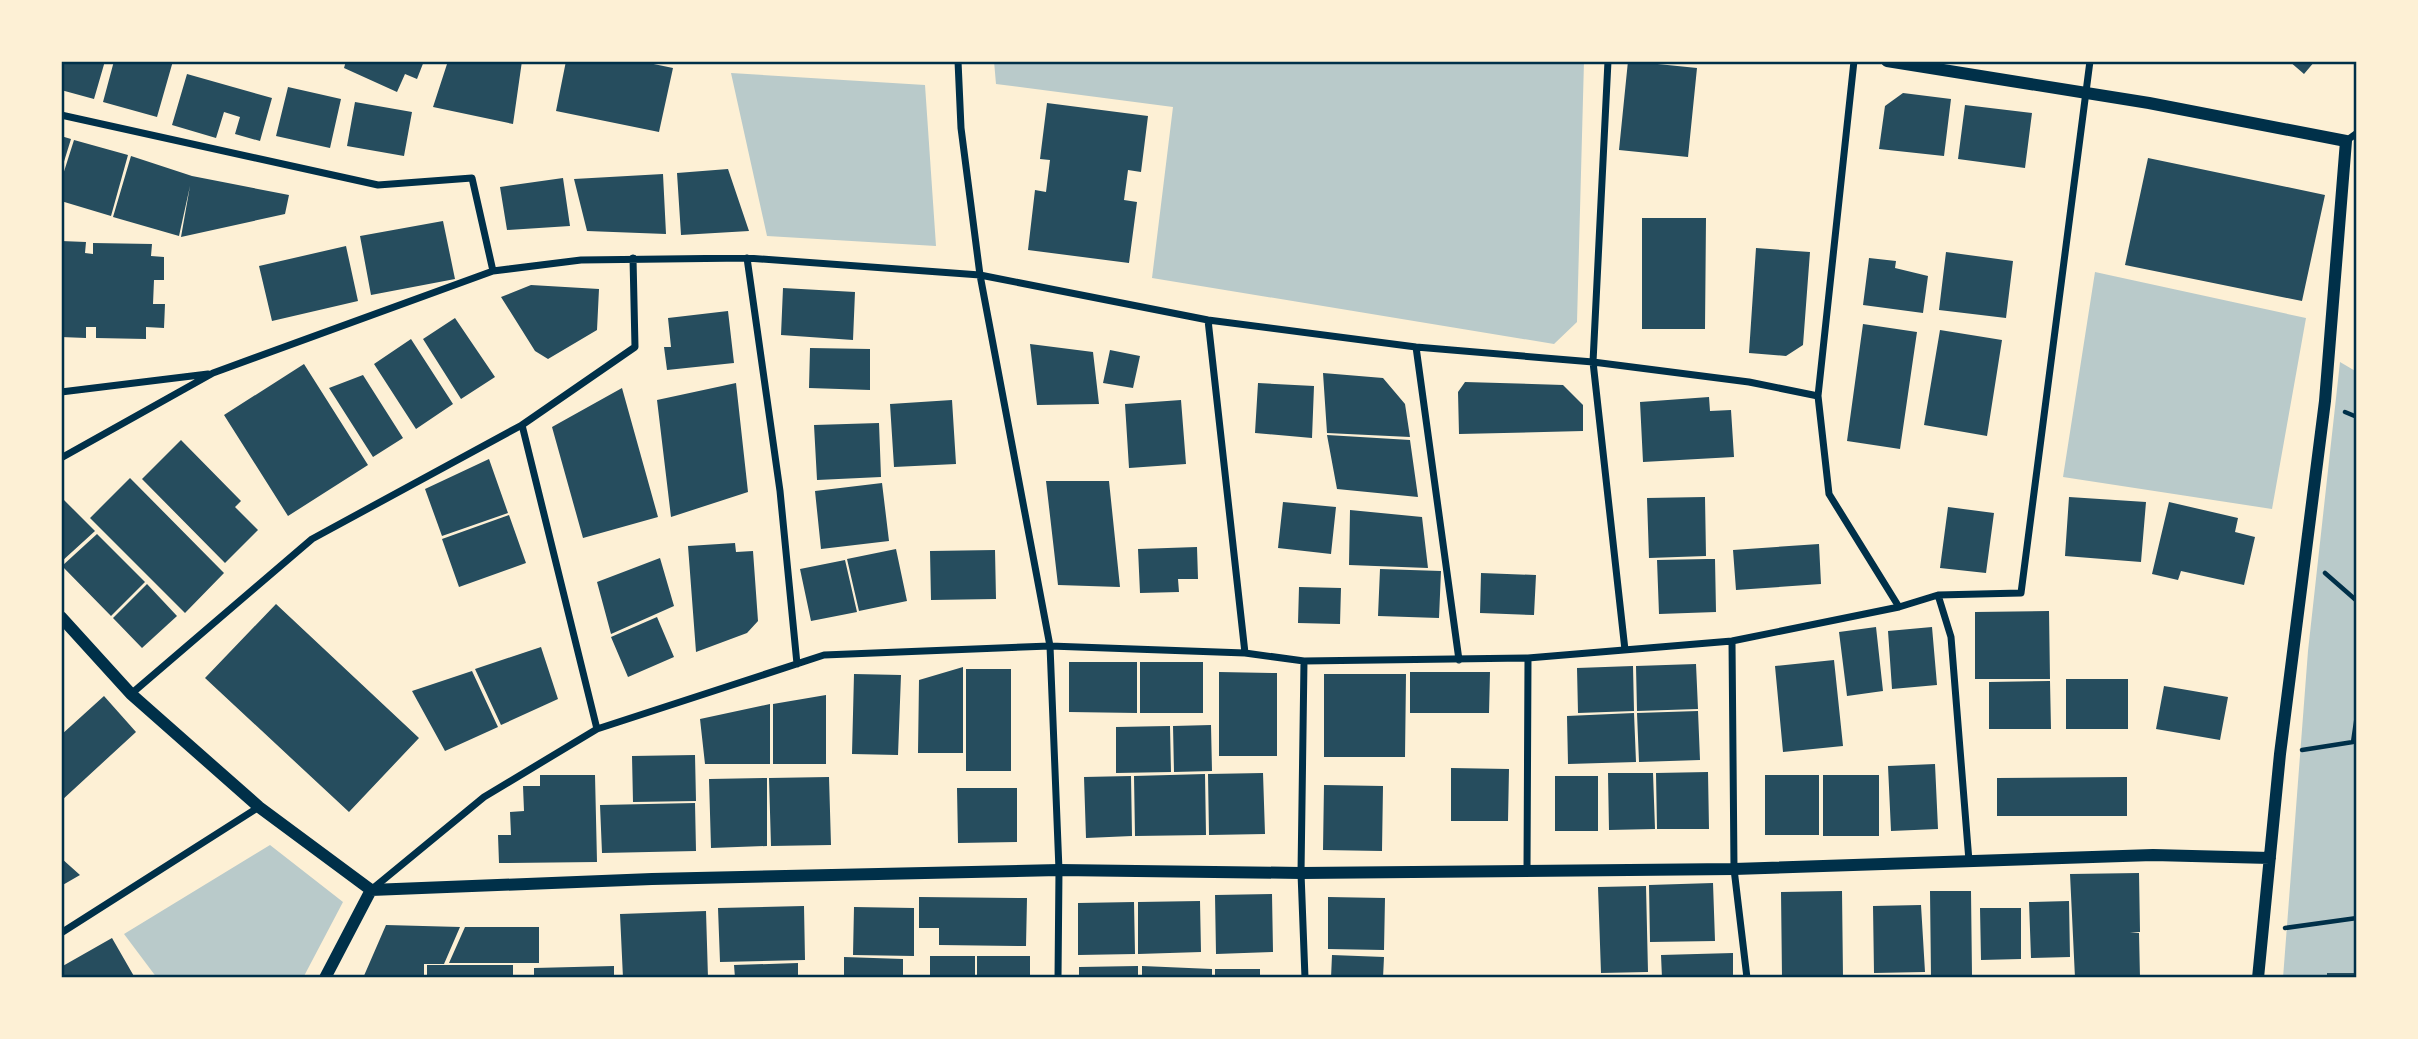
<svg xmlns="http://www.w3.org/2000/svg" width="2418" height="1039" viewBox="0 0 2418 1039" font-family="Mulish,sans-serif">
<rect width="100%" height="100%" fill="#fdf0d5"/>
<path fill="#b9caca" d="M994,61h590l-7,261 -23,22 -402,-66 21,-171 -177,-23z
M731,73l194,12 11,161 -169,-10z
M2095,272l211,46 -34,191 -209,-32z
M2340,362l17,10v606h-74l25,-327z
M270,845l73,57 -40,76h-146l-33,-44z"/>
<path fill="#264d5e" d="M61,61h44l-11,38 -33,-9z
M114,61h59l-16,56 -54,-15z
M346,61h78l-7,18 -12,-5 -8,18 -53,-24z
M448,61h74l-9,63 -80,-17z
M566,61h73l34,7 -14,64 -103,-21z
M1628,61l69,7 -9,89 -69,-7z
M2289,61h26l-11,13z
M187,74l85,24 -12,43 -25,-7 5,-17 -16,-5 -8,26 -44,-13z
M288,87l53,12 -11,49 -54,-12z
M1903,93l48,6 -7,57 -65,-7 6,-43z
M355,102l57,10 -8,44 -57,-10z
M1047,103l101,13 -7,56 -13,-2 -4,30 13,2 -8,61 -101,-13 7,-60 11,2 4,-32 -10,-1z
M1965,105l67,8 -7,55 -67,-9z
M61,136l10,3 -9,29h-1z
M74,140l54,15 -17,61 -50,-15v-20z
M131,156l61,20 97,19 -4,19 -104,23 9,-51 -11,50 -66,-19z
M2148,158l177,37 -23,106 -177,-36z
M728,169l21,62 -68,4 -4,-62z
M663,174l3,60 -79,-3 -13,-52z
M563,178l7,48 -63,4 -7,-43z
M1642,218h64l-1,111h-63z
M443,221l12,58 -84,16 -11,-59z
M61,241l25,1 -1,11 8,1v-11l59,1 -1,12 13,1v23h-10l-1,24h12l-1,24 -18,-1v12l-50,-1v-11h-10v11l-25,-1z
M346,246l12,55 -86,20 -13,-55z
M1756,248l54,4 -7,93 -17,11 -37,-3z
M1946,252l67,9 -7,57 -67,-8z
M1869,258l27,3 -1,7 33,8 -5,37 -60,-8z
M531,285l68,4 -2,41 -49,29 -13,-8 -34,-54z
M783,288l72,4 -2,48 -72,-5z
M728,311l6,52 -67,7 -3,-23h7l-3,-29z
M455,318l40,59 -34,22 -38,-60z
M1863,324l54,8 -17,117 -53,-8z
M1940,330l62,10 -15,96 -63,-11z
M411,339l42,65 -37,25 -42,-65z
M1030,344l63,8 6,52 -62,1z
M810,348l60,1v41l-61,-2z
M1110,350l30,6 -7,32 -30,-5z
M304,364l64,101 -80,51 -64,-101z
M1323,373l60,5 22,26 5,33 -83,-4z
M363,375l40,63 -30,19 -44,-69z
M1465,382l98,3 20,20v26l-124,3 -1,-42z
M736,383l12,109 -77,25 -14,-117z
M1258,383l56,3 -2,52 -57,-5z
M622,388l36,129 -75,21 -31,-111z
M1709,397l1,14 21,-1 3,47 -91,5 -3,-60z
M952,400l4,64 -62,3 -4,-63z
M1181,400l5,64 -57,4 -4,-64z
M879,423l2,54 -64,3 -3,-55z
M1327,435l83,5 8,57 -81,-8z
M181,440l60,61 -6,6 23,23 -33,33 -83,-84z
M489,459l19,54 -66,23 -17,-47z
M130,478l94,95 -39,40 -95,-95z
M1046,481h63l11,106 -62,-2z
M882,483l7,58 -68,8 -6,-58z
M61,497l34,34 -34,31z
M1705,497l1,59 -57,2 -2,-60z
M2069,497l77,5 -5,60 -76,-6z
M1283,502l53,5 -5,47 -53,-6z
M2169,502l69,16 -3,14 20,5 -11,48 -63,-14 -3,9 -26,-6z
M1948,507l46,6 -8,60 -46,-5z
M1350,510l72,7 6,51 -79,-3z
M509,515l17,48 -67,24 -17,-48z
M97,534l48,48 -34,34 -49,-50z
M735,543l1,9 17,-1 5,70 -11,12 -51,19 -8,-106z
M1819,544l2,40 -85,6 -3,-40z
M1197,547l1,32h-20l1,13 -39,1 -2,-44z
M896,549l11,52 -48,10 -12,-52z
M995,550l1,49 -65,1 -1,-49z
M660,558l14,48 -63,28 -14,-52z
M1707,559h8l1,53 -57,2 -2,-54z
M845,560l12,52 -46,9 -11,-52z
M1380,569l61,2 -2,47 -61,-2z
M1481,573l55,2 -2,40 -54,-2z
M147,584l30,32 -35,32 -29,-30z
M1299,587l42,1 -1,36 -42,-1z
M276,604l143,134 -70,74 -144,-134z
M2049,611l1,68h-75v-67z
M657,617l17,40 -46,20 -17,-40z
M1876,627l7,64 -36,5 -8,-64z
M1932,627l5,58 -45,4 -4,-58z
M541,647l17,52 -57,26 -26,-56z
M1834,660l9,86 -60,6 -8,-86z
M1069,662h68v51l-68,-1z
M1140,662h63v51h-63z
M1696,664l2,45 -61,2 -1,-45z
M1633,666l1,45 -56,2 -1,-45z
M963,667v86h-45l1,-73z
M966,669h45v102h-45z
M472,671l26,56 -53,24 -33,-60z
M1219,672l58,1v83h-58z
M1410,672h80l-1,41h-79z
M854,674l47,1 -3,80 -46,-1z
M1324,674h82l-1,83h-81z
M2066,679h62v50h-62z
M2050,681l1,48h-62v-47z
M2164,686l64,11 -8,43 -64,-11z
M826,695v69h-53v-60z
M104,696l32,36 -75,69v-66z
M770,704v60h-65l-5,-45z
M1698,711l2,49 -61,2 -2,-49z
M1634,713l2,49 -68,2 -1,-48z
M1211,725l1,46 -38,1 -1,-46z
M1170,726l1,46 -55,1v-46z
M695,755l1,46 -63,1 -1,-46z
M1935,764l3,65 -47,2 -3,-65z
M1451,768l58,1 -1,52h-57z
M1708,772l1,57h-52l-1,-56z
M1263,773l2,61 -56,1 -1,-61z
M1608,773h45l2,56 -46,1z
M1205,774l1,61 -71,1 -1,-60z
M540,775h55l2,87 -98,1 -1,-28h13l-1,-23 14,-1 -1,-25h17z
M1765,775h54v60h-54z
M1823,775h56v61h-56z
M1131,776l1,60 -46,2 -2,-61z
M1555,776h43v55h-43z
M829,777l2,68 -60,1 -2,-68z
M2127,777v39h-130v-38z
M767,778v68l-56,2 -2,-69z
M1324,785l59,1 -1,65 -59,-1z
M957,788h60v54l-59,1z
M695,803l1,48 -94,2 -2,-48z
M61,858l19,17 -19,11z
M2139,873l1,59h-10l9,1 1,45h-65l-5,-104z
M1713,883l2,58 -65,1 -1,-57z
M1646,886l2,86 -47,1 -3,-86z
M1842,891l1,87h-61l-1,-86z
M1930,891h41l1,85 -41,1z
M1272,894l1,58 -57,2 -1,-59z
M919,897l108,1 -1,48 -87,-1v-17h-20z
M1328,897l57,1 -1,52 -56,-1z
M1200,901l1,51 -63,2v-52z
M2069,901l1,56 -39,1 -2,-56z
M1134,902l1,52 -57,1v-52z
M1921,905l4,67 -51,1 -1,-67z
M804,906l1,54 -85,2 -2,-54z
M854,907l60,1v48l-61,-1z
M1980,908h41v51l-40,1z
M706,911l2,67h-85l-3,-64z
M386,925l74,2 -16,37h-20v14h-61z
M465,927h74v36h-90z
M112,938l23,40h-74v-11z
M1733,953v25h-71l-1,-23z
M1332,955l52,2 -1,21h-52z
M930,956h45v22h-45z
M977,956h53v22h-53z
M844,957l59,2v19h-59z
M798,963v15h-63l-1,-13z
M427,965h86v13h-86z
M614,966v12h-80v-10z
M1138,966v12h-59v-11z
M1142,966l70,3v9h-70z
M1215,969h45v9h-45z
M2327,973h30v5h-30z"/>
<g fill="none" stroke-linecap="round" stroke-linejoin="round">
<path stroke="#003049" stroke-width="4.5" d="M2345,412l12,5
M2325,573l32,28
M2302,750l51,-8 4,-27
M2285,928l72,-10"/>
<path stroke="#003049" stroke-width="7" d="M958,61l3,67 19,147 70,371 9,224 -1,108
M1608,61l-15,301 32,288
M1854,61l-36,335 11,98 70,113
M61,115l317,70 94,-7 21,93
M2346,141l11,-8
M747,258l33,233 17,173
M1208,320l37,333
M1416,347l43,313
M61,392l147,-18
M522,425l75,304
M61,458l152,-85 280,-102 88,-11 166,-2 233,17 228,45 208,27 177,15 156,20 69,14
M1938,595l13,42 18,224
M1732,641l2,228 13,109
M1304,661l-3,212 4,105
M131,694l181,-155 210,-114 113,-78 -2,-89
M1527,870l1,-212
M371,890l113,-93 113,-68 227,-74 226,-9 195,7 59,8 224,-3 204,-17 167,-34 39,-12 83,-2 69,-532
M61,933l198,-126"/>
<path stroke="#003049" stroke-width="12" d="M1887,61l262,42 197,38 -21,260 -45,353 -22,224
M61,617l70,77 128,113 112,83 281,-11 407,-9 242,3 433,-4 419,-14 117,3
M325,978l46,-88"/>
</g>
<rect width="2418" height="1039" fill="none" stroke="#fdf0d5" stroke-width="126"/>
<rect x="63" y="63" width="2292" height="913" fill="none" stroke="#003049" stroke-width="2.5"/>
</svg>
